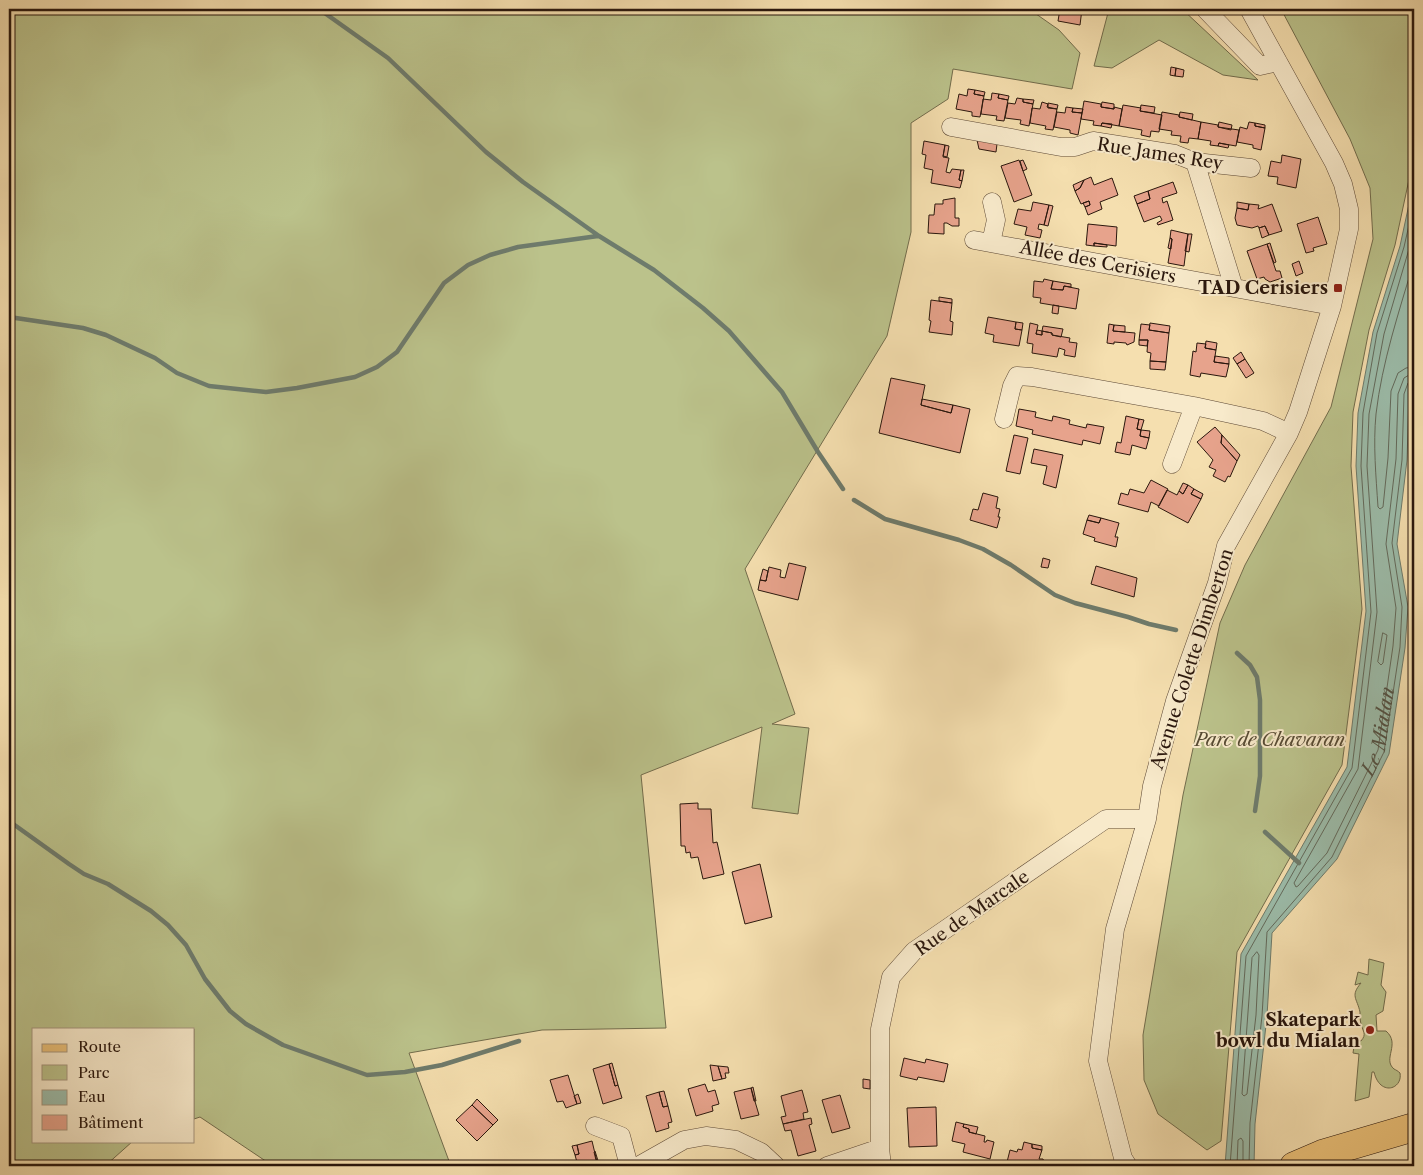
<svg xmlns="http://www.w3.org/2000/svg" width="1423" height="1175" viewBox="0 0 1423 1175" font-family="'Libre Caslon Text',serif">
<rect width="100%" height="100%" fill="#f5dfaf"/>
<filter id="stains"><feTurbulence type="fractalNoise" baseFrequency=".004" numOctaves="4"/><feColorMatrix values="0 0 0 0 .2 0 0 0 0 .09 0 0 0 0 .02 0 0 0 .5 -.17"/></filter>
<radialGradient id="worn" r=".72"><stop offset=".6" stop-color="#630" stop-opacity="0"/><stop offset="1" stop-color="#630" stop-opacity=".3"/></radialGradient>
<path fill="#bbc28b" stroke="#726c4c" d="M9,9h1020l30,21 21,23 -8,36 -119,-20 -5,30 -37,24v109l-24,104 -142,233 50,145 -23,10 37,4 -11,86 -46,-6 10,-81 -121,48 25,253 -124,2 -133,23 40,108 4,5h-180l-73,-49 -6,2v-90h-160v112h99l-28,25h-96z
M1109,9h73l76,71 -35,-5 -64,-35 -47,28 -18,-2z
M1281,9h133v147l-19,89 -26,85 -16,82 -2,54 11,143 -20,156 -105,187 -16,189 -14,9 -49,-36 -14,-34 -1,-45 40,-240 37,-172 25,-58 86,-158 42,-168 -3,-51 -20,-49z
M1369,959l15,4 -3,22 5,7 -3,19 -7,4 1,16h9c15,13 -4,28 8,38 2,1 4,2 6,4 3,16 -20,24 -26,-1h-2l-3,25 -14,4 4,-47 -6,-1 2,-13 6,1c6,-7 2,-9 0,-17 -1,-4 -1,-8 -1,-12 -3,-14 -10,-16 1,-29l-6,2 3,-13 10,3z"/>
<path fill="#9cbdab" stroke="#6e7b6c" d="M1414,181v197l-5,17 -2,65 -10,84 11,63 -3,41 -16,106 -52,105 -65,74 -5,83 -12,108 -1,42h-29l16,-212 106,-187 19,-156 -10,-145 2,-53 15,-81 27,-86z"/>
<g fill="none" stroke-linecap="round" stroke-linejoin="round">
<g stroke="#636a5c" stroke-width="1">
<path id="s1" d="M1414,232l-30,102 -15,80 -2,52 10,146 -19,157 -64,114 2,4 2,-1 29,-33 51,-103 15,-104 3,-38 -10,-64 10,-85 2,-65 6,-16 5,-3 5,-1"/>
<path d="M1414,261c-15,51 -32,101 -38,153 -3,31 0,62 2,93l2,2 3,-2 5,-49 3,-67 7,-18 8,-5 8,-1"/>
<path d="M1383,633l4,2 -4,28 -2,2 -3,-3z"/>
<path d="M1257,952l2,3 -3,60 -9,79 -3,2 -2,-2 10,-136z"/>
<path d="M1230,1166l16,-210 106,-188 19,-156 -10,-146 2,-53 14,-80 27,-86 10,-44"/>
<path d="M1237,1166l1,-26 3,-2 2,3v25"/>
<path d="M1249,1166l1,-43 12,-107 5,-84 65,-75 52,-105 16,-105 2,-40 -10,-64 10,-83 2,-66 4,-11 6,-3"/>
</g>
<path stroke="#6e7b6c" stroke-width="4.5" d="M319,9l69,49 98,94 37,30 76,54 55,34 49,38 26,23 53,61 36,60 25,37
M9,317l74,11 23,7 49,23 22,15 32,13 57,6 31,-4 58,-11 22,-10 20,-15 47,-69 24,-18 22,-10 28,-8 80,-11
M854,500l31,19 74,21 24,9 28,16 44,30 20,8 53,14 21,7 27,6
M1237,653l13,12 7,12 3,23v76l-5,35
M9,821l60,43 15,10 24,10 43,27 17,14 18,20 19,34 25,32 16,13 37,21 84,30 38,-3 37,-7 77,-24
M1265,832l34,31"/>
</g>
<path fill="#e7a38c" stroke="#2a170d" d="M1060,9h22l-2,16 -22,-4z
M1171,67l5,1 -1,8 -5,-1z
M1176,68l8,2 -1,7 -8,-1z
M968,89l7,1 -1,4 10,2 -4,21 -8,-1v-4l-16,-3 3,-15 8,2z
M975,90l10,2 -1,4 -10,-2z
M992,93l7,1 -1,4 10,2 -4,21 -8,-1 1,-4 -16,-2 2,-15 8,1z
M999,94l10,2 -1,4 -10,-2z
M1017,98l6,1v3l10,2 -4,22 -9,-2 1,-4 -16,-2 3,-15 7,1z
M1023,99l11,1 -1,4 -10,-2z
M1084,101l17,3v3l13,2v-2l8,2 -3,17 -17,-3 -1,3 -8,-1 1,-4 -13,-2z
M1042,102l6,2 -1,3 10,2 -4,21 -8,-1 1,-3 -16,-3 2,-15 8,1z
M1102,102l12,2v5l-13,-2z
M1048,103l10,2 -1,4 -9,-1z
M1123,105l18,3 -1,3 22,4 -3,17 -8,-1 -1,6 -9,-2 1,-5 -23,-4z
M1141,105l14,2 -1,6 -14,-2z
M1066,107l7,1 -1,4 10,1 -4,22 -8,-2v-3l-16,-3 3,-15 8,1z
M1073,108l10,1 -1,4 -10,-1z
M1162,112l17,3v2l22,5 -3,17 -9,-1 -1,5 -8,-1 1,-6 -10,-1 1,-4 -13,-2z
M1180,112l13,2 -1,6 -13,-3z
M1201,122l17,3v2l21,3 -3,16 -17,-3 -1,3 -8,-1 1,-4 -13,-2z
M1219,122l13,3 -1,5 -13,-3z
M1249,122l6,1v3l10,2 -4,22 -8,-2v-3l-16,-3 3,-15 7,2z
M1102,123l10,1 -1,4 -10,-2z
M1255,123l10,2v3l-10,-2z
M977,140l20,4 -1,8 -17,-3z
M924,141l21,4 -2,12 6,1 -3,14 4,1 2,-4 9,1 -2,10 3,1 -2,7 -29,-5 2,-13 -9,-2 2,-13 -4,-1z
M1219,143l10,2 -1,3 -10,-2z
M945,145l4,1 -2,11 -4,-1z
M1282,155l19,4 -5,29 -19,-4 1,-7 -10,-1 3,-15 10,2z
M1019,160l13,35 -18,7 -13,-36z
M1023,160l4,9 -4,2 -3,-10z
M961,170h3l-2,11 -3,-1z
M1091,177l3,8 18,-7 6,17 -18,7 2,7 -14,6 -3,-8 5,-2 -1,-4 -8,3 -6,-13 5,-3 4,-8z
M1084,180l-4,8 -5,3 -2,-6z
M1173,182l4,11 -15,5 1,5 4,-2 6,19 -15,5 -1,-2 5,-3 -2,-4 -16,6 -7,-18 13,-5 -2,-8z
M1148,191l2,8 -13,5 -3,-8z
M955,198v20h4v8h-7l-5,-3h-3v11l-16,-1 1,-18h5l1,-11h8v-4z
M1089,201l1,4 -5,2 -2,-4z
M1033,202l16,3 -5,20 -5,-1 -1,5 4,1 -2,8 -15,-3 2,-8 -13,-3 4,-15 13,2z
M1237,202l12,2 -1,6 -11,-2z
M1249,204l10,1 -1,4 14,-5 10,27 -13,4 -4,-9 -6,2 -1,-2 -6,2 -15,-3 -2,-7 2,-10 11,2z
M1049,205l4,1 -5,20 -4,-1z
M1318,217l9,27 -14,4 1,3 -8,2 -9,-29z
M1088,224l29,3 -1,19 -22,-3v3l-8,-1z
M1265,226l4,9 -7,3 -3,-10z
M1171,230l17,4 -4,32 -16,-3 4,-24 -2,-1z
M1188,234h4l-3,18 -4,-1z
M1170,238l2,1 -1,10 -3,-1z
M1094,243l13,2v2l-13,-1z
M1270,243l6,19 -2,1 -7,-19z
M1267,244l9,27h4l2,7 -12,4 -5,-3 -1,-2 -7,2 -10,-28z
M1299,261l4,12 -7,3 -4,-12z
M1044,279l9,2 -2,8 12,1 1,-4 15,3 -3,20 -36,-6 1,-5 -8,-1 1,-16 9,1z
M1053,281l18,3v3l-7,-1 -1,4 -12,-1z
M939,297l13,2v4l-13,-2z
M931,300l21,3 -2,18 3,1 -1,13 -23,-3 2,-11 -2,-1z
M1053,305l6,1 -1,8 -6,-1z
M988,317l28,5 -1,7 7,1 -3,16 -26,-4 1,-7 -9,-2z
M1016,322l7,1 -1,7 -7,-1z
M1030,323l8,2 -2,9 6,1v-4l10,2v2l18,3 -1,4 8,1 -2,14 -11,-2 1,-5 -6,-2 -2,9 -25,-4 1,-9 -6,-1z
M1150,323l20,3 -1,7 -20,-3z
M1109,324l5,1 -1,6 22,2 -1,9 -7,3 -1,-2 -12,-1v2l-7,-1z
M1141,324l9,1 -1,5 20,3 -3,29 -16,-1 1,-8 -4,-1 1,-12h-9z
M1114,325l11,1v6l-12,-1z
M1043,326l20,3 -2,8 -9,-2v-2l-10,-2z
M1037,330l5,1v4l-6,-1z
M1139,340h9l-1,6 -8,-1z
M1206,341l11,2 -1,7 -11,-2z
M1197,343l9,1 -1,4 11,2 -2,12 15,2 -3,13 -25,-4 -1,4 -10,-2 3,-24 3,1z
M1241,352l4,7 -8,5 -4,-6z
M1215,356l14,2v6l-15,-2z
M1245,359l9,14 -8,5 -9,-14z
M1150,361l16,1 -1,8 -15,-1z
M891,378l34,7 -4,20 30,8 2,-8 17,4 -10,44 -81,-20z
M922,399l31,6 -2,8 -30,-8z
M1019,409l17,3 -1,5 17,4 1,-5 17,4 -1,4 17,4 1,-4 17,3 -4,17 -17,-4 -1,5 -50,-11 1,-4 -17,-4z
M1126,416l13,3 -2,10 4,1 -1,6 9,2 -3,11 -14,-4 -2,10 -15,-3 2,-10 4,1z
M1139,419l5,1 -3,10 -4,-1z
M1215,427l7,8 -1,8 16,18 -7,16 -2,-1 -3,6 -12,-6 3,-6 -7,-3 4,-7 -16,-18z
M1141,430l9,1 -1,7 -9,-2z
M1014,435l14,3 -8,36 -14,-3z
M1222,435l18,20 -3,6 -16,-18z
M1034,449l29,6 -7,33 -13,-4 4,-18 -16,-3z
M1151,480l17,9 -9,17 -8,-4 -3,10 -30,-8 3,-11 7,2 2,-6 14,4z
M1183,483l5,2 -5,9 -4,-3z
M1188,485l6,4 -3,5 10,5 -13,24 -30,-16 9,-17 10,5 2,-4 4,3z
M1194,489l9,5 -2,5 -10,-5z
M983,493l15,4 -2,11 4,1 -2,8h2l-3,11 -27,-8 3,-11 5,1z
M1089,515l12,3 -2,5 -12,-3z
M1101,518l18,5 -4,14h3l-2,10 -22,-6 1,-3 -12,-4 4,-14 12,3z
M1043,558l7,2 -2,8 -7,-1z
M789,563l17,4 -8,33 -40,-10 2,-10 6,1 3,-14 12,3 -1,7 5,1z
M1096,566l41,12 -3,19 -43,-13z
M763,569l5,2 -2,10 -6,-1z
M698,803v6h13l2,34 4,-1 7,32 -21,5 -5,-22 -7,1 -1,-6 -4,1 -1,-7h-4l-1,-42z
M760,864l12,53 -27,7 -13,-52z
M904,1058l21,5 1,-4 22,5 -4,18 -26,-5 -1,3 -17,-4z
M612,1063l6,22 -3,1 -6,-22z
M609,1064l6,22 3,-1 4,13 -19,6 -10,-35z
M710,1065l8,1 4,13 -9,2z
M718,1066l10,1 1,6h-4l1,5 -4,1z
M568,1075l9,29 -11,4 -3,-7 -6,1 -7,-22z
M863,1079l7,1v9l-7,-1z
M705,1084l3,8 7,-2 4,14 -7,2 1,5 -17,5 -8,-27z
M753,1087l3,14h-2l-3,-13z
M751,1088l8,27 -18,4 -7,-27z
M802,1090l6,22 -5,1 1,6 -21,5 -2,-7 5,-1 -5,-20z
M664,1091l4,15 -5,1 -4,-15z
M659,1092l4,15 5,-1 4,16 -4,1 1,5 -13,4 -10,-36z
M578,1094l3,9 -4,1 -3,-8z
M840,1095l10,33 -18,5 -10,-33z
M477,1099l21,21 -5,5 -21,-20z
M472,1105l21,20 -16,16 -21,-21z
M936,1107l1,39 -28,1 -2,-39z
M811,1118l1,6 -3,1 7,26 -18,5 -7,-26 -6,1 -2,-7z
M956,1122l8,2 -1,3 6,2v3l16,4 -1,6h2l1,-2 7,2 -4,17 -27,-7 2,-8 -13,-3z
M964,1124l14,3 -2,7 -7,-2v-3l-6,-2z
M592,1141l6,25h-20l-3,-11 4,-1 -2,-9z
M1024,1142l8,2v4l10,2 -3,9h4l3,7h-40l4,-16 7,2 1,-3 4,1z
M1032,1144l10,2v4l-10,-2z
M577,1145l2,9 -4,1 -3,-9z
M595,1151l4,13h-2l-3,-12z"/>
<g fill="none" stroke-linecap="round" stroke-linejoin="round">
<g stroke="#5d4936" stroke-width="19">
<path id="street" d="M1205,9l55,57 18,-4
M951,127l110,20h14l18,-6 82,13 20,8 56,6
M1195,162l39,126
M974,240l358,66
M991,243l5,-23 -4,-18
M1004,419l8,-33 5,-10 15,1 162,29 69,15 26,12
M1172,464l22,-58
M595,1126l26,10 8,30
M638,1166l46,-26 22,-4 30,4 25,12 15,14
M827,1166l53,-18
M882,1166l-2,-18v-119l11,-52 23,-26 192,-132h41
M1128,1166l-5,-8 -25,-97 17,-132 32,-110 5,-33 23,-85 42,-118 9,-37 63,-113 9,-21 34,-106 17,-77v-20l-6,-25 -9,-21 -85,-154"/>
</g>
<g stroke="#2a170d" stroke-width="29">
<path id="primary" d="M1294,1166l28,-12 92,-27"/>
</g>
<use href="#street" stroke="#f8eacb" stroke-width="18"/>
<use href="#primary" stroke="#eac078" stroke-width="28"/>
</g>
<g fill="#8f2418" stroke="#f8eacb" stroke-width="2">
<rect x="1333" y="283" width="10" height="10" rx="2.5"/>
<circle cx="1370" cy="1030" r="5"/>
</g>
<g text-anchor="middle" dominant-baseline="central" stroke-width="4" stroke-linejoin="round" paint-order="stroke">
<g font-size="18" fill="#2a170d" stroke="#f8eacb">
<text transform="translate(1160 154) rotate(9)">Rue James Rey</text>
<text transform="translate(1098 262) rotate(11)">Allée des Cerisiers</text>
<text transform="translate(1192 659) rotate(-72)">Avenue Colette Dimberton</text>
<text transform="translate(972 913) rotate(-35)">Rue de Marcale</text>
</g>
<g font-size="18" font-weight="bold" fill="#2a170d" stroke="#f8eacb" text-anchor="end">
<text x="1328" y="288">TAD Cerisiers</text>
<text x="1360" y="1020">Skatepark<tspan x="1360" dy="21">bowl du Mialan</tspan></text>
</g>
<g font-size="18" font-style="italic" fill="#564a33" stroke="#f8eacb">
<text x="1270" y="740">Parc de Chavaran</text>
</g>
<g font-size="19" font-style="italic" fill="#525144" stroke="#f8eacb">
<text stroke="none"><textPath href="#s1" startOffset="859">Le Mialan</textPath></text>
</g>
</g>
<rect width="1423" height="1175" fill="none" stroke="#f5dfaf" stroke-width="30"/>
<rect x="10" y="10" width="1403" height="1155" fill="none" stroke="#2a170d" stroke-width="2.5"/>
<rect x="15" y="15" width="1393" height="1145" fill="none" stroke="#2a170d"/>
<rect x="32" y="1028" width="162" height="115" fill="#f8eacb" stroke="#a6967f"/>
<rect x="42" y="1044" width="25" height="8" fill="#eac078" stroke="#a6967f"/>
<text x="78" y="1052" font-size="15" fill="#2a170d">Route</text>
<rect x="42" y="1065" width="25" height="15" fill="#bbc28b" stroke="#a6967f"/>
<text x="78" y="1078" font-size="15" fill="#2a170d">Parc</text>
<rect x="42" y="1090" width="25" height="15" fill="#9cbdab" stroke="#a6967f"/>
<text x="78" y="1102" font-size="15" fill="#2a170d">Eau</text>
<rect x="42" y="1115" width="25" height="15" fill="#e7a38c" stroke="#a6967f"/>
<text x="78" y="1128" font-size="15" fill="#2a170d">Bâtiment</text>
<rect width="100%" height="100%" filter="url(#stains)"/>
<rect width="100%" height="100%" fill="url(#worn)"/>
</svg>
